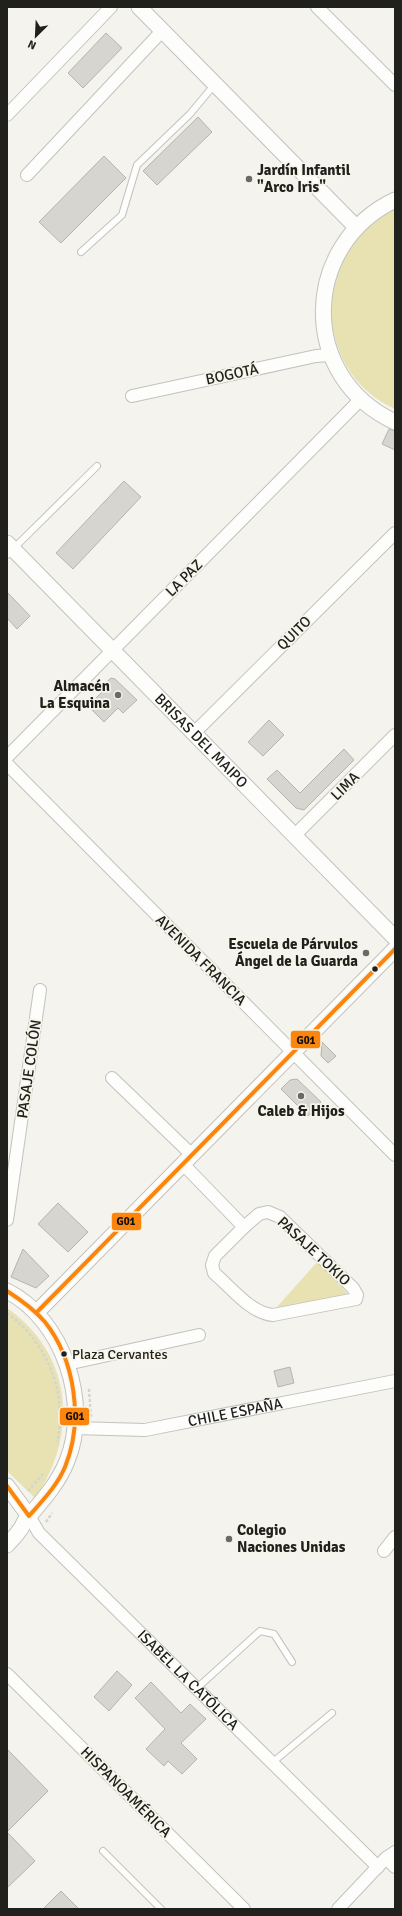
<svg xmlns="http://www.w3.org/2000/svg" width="402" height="1916" viewBox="0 0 402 1916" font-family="Signika,sans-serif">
<rect width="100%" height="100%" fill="#f4f3ed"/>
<path fill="#e8e2b3" d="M395,205v204c-54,-25 -73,-80 -60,-136 2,-7 7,-13 11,-19 3,-6 7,-16 12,-21 11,-10 25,-19 37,-28z
M317,1262l31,32 -72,14z
M7,1308c66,46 72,127 28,190l-28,-27z"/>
<path fill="#d6d5d0" stroke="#b5b4b0" d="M106,33l16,15 -39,40 -15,-15z
M198,117l14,15 -55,53 -14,-14z
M104,156l22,22 -65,65 -22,-21z
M389,429l6,2v19l-13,-6z
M124,481l17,16 -68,72 -17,-16z
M7,592l23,24 -13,13 -10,-11z
M111,678l4,1 22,21 -14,13 -5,-5 -14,14 -16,-16 14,-14 -3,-3z
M269,720l15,15 -21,21 -15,-14z
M344,749l10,11 -50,50 -8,-2 -29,-29 10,-9 23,23z
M322,1042l14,14 -8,7 -7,-7z
M297,1079l24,23 -13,14 -27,-27 9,-9z
M58,1203l30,29 -20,20 -30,-28z
M23,1249l26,27 -13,12 -25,-11z
M290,1367l4,16 -16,4 -4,-16z
M117,1671l15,14 -23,26 -15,-14z
M151,1682l30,31 9,-9 16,15 -25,24 16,16 -15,15 -14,-13 -4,5 -18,-17 19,-20 -30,-31z
M7,1749l41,42 -41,41z
M7,1832l28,29 -28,27z
M61,1891l18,18h-36z"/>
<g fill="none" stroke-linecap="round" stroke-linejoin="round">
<g stroke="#c2c2be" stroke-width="8">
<path id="service" d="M81,252l41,-37 15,-50 53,-51 25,-30
M7,555l90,-89
M197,1688l63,-57 14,3 18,28
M273,1762l59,-49
M103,1851l58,58"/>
</g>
<g stroke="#c2c2be" stroke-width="14">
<g id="minor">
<path d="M317,7l78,78"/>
<path d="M7,115l104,-108"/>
<path d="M27,175l135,-144"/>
<path d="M132,396l184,-40 15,-1"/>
<path d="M194,733l201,-200"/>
<path d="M7,757l354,-358"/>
<path d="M7,764l388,391"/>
<path d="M294,836l101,-101"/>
<path d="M112,1078l80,77"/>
<path d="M183,1164l61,63"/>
<path d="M268,1212l12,5 73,71 4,7 -1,4 -83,16c-23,-2 -42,-28 -59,-42l-2,-8 3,-9 29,-29 15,-13z"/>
<path d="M7,1220l33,-230"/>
<path d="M67,1364l132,-29"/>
<path id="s1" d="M75,1428l70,2 250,-49"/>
<path id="s2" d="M29,1516l10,17 339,334"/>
<path d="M384,1551l11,-14"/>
<path d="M7,1674l237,235"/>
<path d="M386,1858l9,9"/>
<path d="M338,1909l48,-51 9,-6"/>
</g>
</g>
<g stroke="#c2c2be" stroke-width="17">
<g id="tertiary">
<path d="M139,7l217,220"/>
<path d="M395,200c-94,45 -97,177 0,222"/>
<path id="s3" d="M7,543l388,395"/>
<path d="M7,1291c56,28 84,112 60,170 -9,23 -26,41 -42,60 -2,3 -3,7 -6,10 -3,5 -8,9 -12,14"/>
<path d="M37,1312l358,-363"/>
<path d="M7,1486l22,30"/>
</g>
</g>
<path stroke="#d4d4d0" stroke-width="2.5" stroke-dasharray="3 2" stroke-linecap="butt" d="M7,1313c40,29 61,80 50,129
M89,1389l2,29
M28,1491l15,-17
M46,1522l6,-9"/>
<use href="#service" stroke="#fdfdfc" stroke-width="6"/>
<use href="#minor" stroke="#fdfdfc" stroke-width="12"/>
<use href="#tertiary" stroke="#fdfdfc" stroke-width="15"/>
<g stroke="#f7f5ea" stroke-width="7">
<path id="bus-1" d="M7,1291c14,9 27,18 38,31 30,38 39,99 20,145 -8,19 -23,34 -36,49l-22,-30
M37,1312l358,-363"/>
</g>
<use href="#bus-1" stroke="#fc850d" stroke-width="4"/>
</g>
<g fill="#6a6a65" stroke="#f7f5ea" stroke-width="1.5">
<circle cx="249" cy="179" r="4"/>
<circle cx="118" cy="695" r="4"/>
<circle cx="366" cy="953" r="4"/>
<circle cx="301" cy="1096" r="4"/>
<circle cx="229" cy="1539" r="4"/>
</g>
<g fill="#20201c" stroke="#f7f5ea" stroke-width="1.5">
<circle cx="375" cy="969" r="3.5"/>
<circle cx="64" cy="1354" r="3.5"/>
</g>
<g text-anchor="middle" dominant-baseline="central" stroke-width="3.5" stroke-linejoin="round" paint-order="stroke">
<g font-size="14" fill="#20201c" stroke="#f7f5ea" text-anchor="start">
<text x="72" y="1354">Plaza Cervantes</text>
</g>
<g font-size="15" font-weight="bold" fill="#20201c" stroke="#f7f5ea" text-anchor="start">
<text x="257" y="170">Jardín Infantil<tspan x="257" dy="17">"Arco Iris"</tspan></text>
<text x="110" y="686" text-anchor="end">Almacén<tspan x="110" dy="17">La Esquina</tspan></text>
<text x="358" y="944" text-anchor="end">Escuela de Párvulos<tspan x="358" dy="17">Ángel de la Guarda</tspan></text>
<text x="301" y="1111" text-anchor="middle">Caleb &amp; Hijos</text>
<text x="237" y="1530">Colegio<tspan x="237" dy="17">Naciones Unidas</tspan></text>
</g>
<g font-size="15" fill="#20201c" stroke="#f7f5ea">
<text transform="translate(232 374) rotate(-12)">BOGOTÁ</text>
<text transform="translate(184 578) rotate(-45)">LA PAZ</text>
<text transform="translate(294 633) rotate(-45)">QUITO</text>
<text stroke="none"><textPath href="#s3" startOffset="277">BRISAS DEL MAIPO</textPath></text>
<text transform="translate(345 786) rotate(-45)">LIMA</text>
<text transform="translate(201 960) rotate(45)">AVENIDA FRANCIA</text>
<text transform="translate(29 1069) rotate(-82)">PASAJE COLÓN</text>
<text transform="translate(314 1251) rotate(43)">PASAJE TOKIO</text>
<text stroke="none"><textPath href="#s1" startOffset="162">CHILE ESPAÑA</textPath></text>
<text stroke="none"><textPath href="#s2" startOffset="229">ISABEL LA CATÓLICA</textPath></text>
<text transform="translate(126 1792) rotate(45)">HISPANOAMÉRICA</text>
</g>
</g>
<g stroke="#f7f5ea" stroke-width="1.5">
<rect x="290" y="1030" width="31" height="19" rx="4" fill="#fc850d"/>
<rect x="111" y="1212" width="31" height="19" rx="4" fill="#fc850d"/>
<rect x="59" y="1407" width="31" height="19" rx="4" fill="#fc850d"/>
</g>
<g font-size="11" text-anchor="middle" font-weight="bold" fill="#111">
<text x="306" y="1044">G01</text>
<text x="126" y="1225">G01</text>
<text x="75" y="1420">G01</text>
</g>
<rect width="402" height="1916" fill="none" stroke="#20201c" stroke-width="16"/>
<g transform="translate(36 36) rotate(204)" stroke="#f7f5ea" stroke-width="3" paint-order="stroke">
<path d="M0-3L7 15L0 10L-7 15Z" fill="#20201c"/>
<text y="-6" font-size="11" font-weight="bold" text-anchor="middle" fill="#20201c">N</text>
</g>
</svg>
